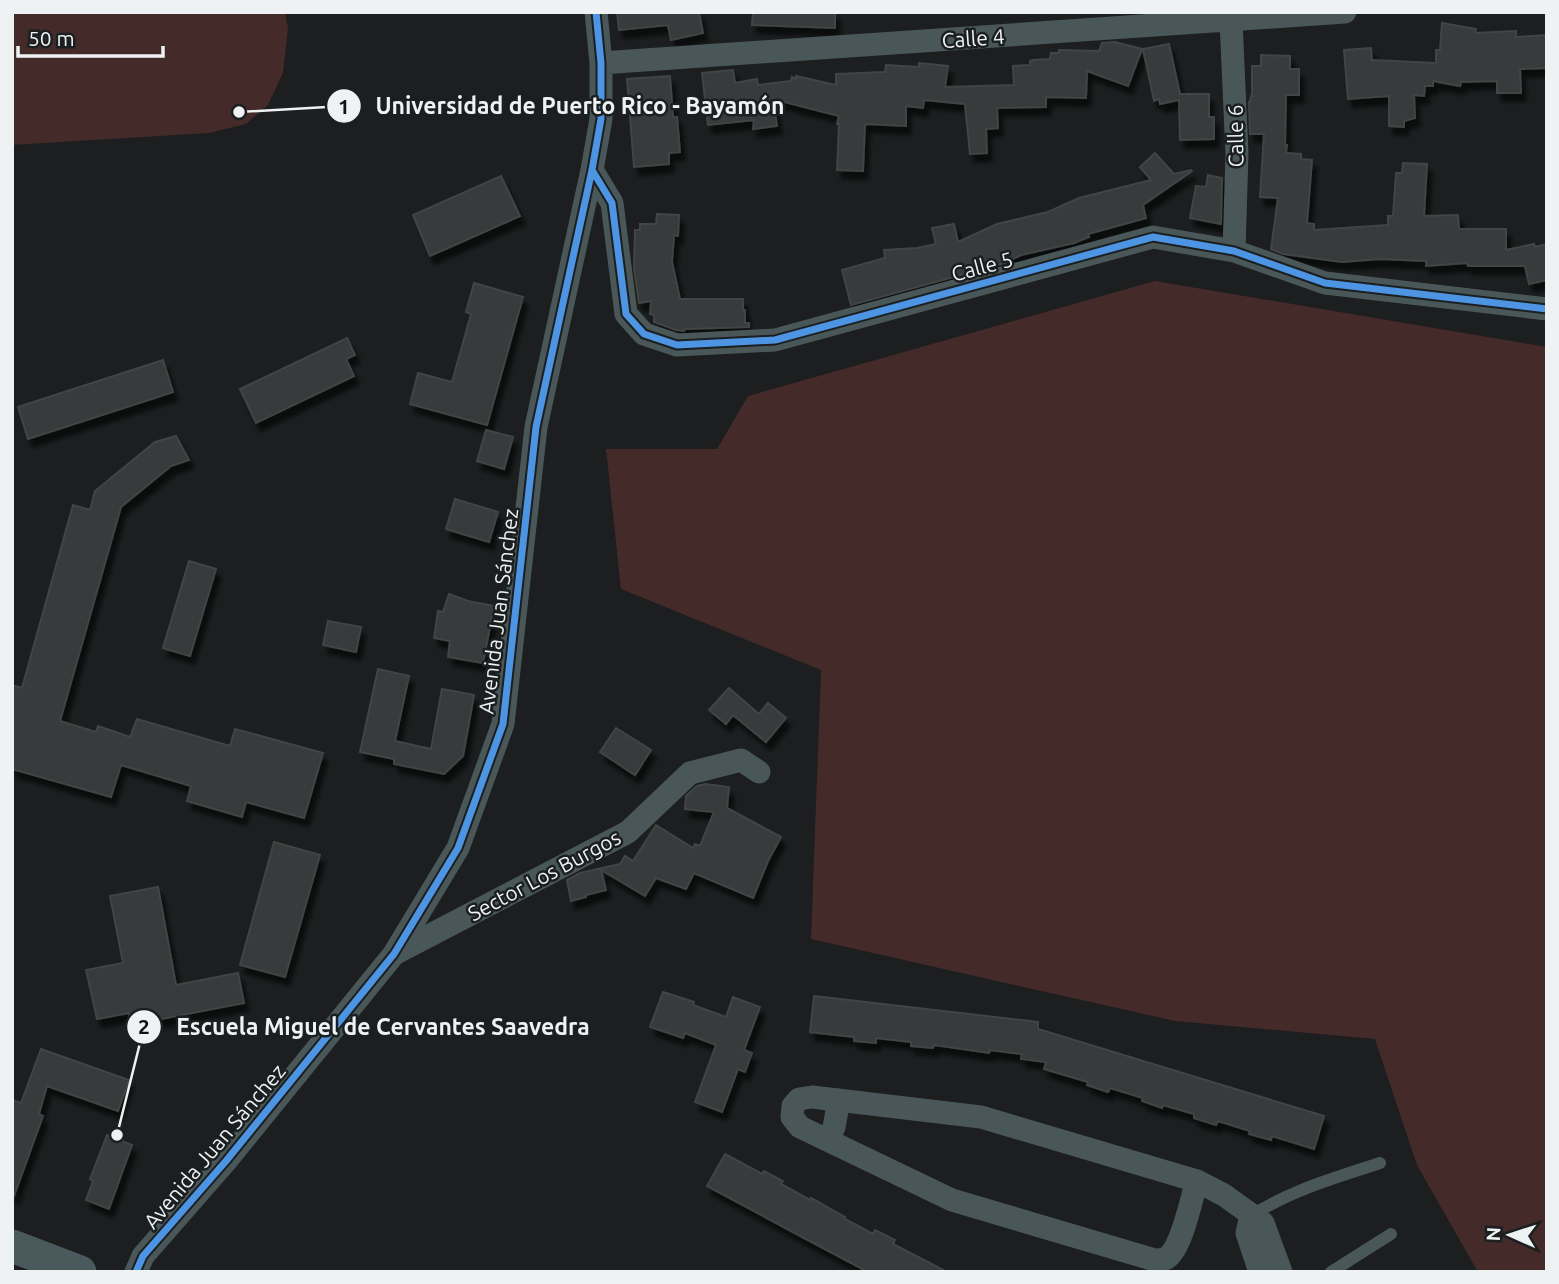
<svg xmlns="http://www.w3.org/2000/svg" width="1559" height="1284" viewBox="0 0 1559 1284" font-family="Ubuntu,sans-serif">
<defs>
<filter id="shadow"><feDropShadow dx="4.5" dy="8" stdDeviation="2" flood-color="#0009"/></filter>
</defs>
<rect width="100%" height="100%" fill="#1c1e1f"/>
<path fill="#452a2a" d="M12,12h273l3,16 -5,45 -15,32 -22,19 -37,9 -197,12z
M1155,281l392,66v925h-69l-61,-107 -42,-126 -200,-18 -364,-82 10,-269 -200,-81 -15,-140h111l31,-53z"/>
<path fill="#383a3a" stroke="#424444" stroke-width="2" filter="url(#shadow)" d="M617,12h82l4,21 -32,7 -3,-15 -49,5z
M753,12h82v16l-83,-3z
M1442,23l34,6 -1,4 41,-2v6l31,-2v33l-27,1 1,24h-24v-12l-36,1 -1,4 -27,-5v5h-8l-1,10 -10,-1 1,23 -11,3v6l-15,-1v-30l-41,3 -4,-49 27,-2 1,12 64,3v-13h4z
M1115,42l27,7 -14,37 -41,-15 -1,27 -40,-1v10l-49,1 1,20 -12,1 1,24 -17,1 -5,-50 -41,-4 -1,8 -17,-2v20l-41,-2 -2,47 -26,-1 2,-46h-2l2,-8 -66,-17 4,27 -24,3 1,-9 -46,5 -6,-52 31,-3 2,13 22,-4 1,6 33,-4 1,-4 4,2v-3l40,9v-11l49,-2 1,-7 33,2v-4l29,3 -3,21 69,-2 -1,-19 17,-1v-4l3,-1 17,-1 1,-6h8v-3l40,1 3,-8z
M1169,44l11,50h29v23h5v22l-34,1 -1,-40 -19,4 -1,-5 -5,2 -11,-52z
M1261,55l29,1v13h9v26h-13l-1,50h2l-1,8 15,1v5l11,1 -5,63 7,1v6l74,-5v-9h5l3,-43h6l1,-10 24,1 -3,52 34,-1 1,14h47v21l28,-6 1,3 12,-3v36l-18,4 -4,-18h-57l-1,-3 -41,3v-5l-46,-2 -38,3 -59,-8 -12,-5 7,-51 -18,-1 4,-63h-14l-1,-32h1l1,-6h1v-30h9z
M670,76l3,41h4l3,35 -11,1v11l-35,3 -7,-88z
M1155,153l19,21 17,-4 1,1 -49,34 3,13 -58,16 1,3 -15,6 -53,12 -16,8 -154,42 -9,-35 43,-12 -1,-8 33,-2 19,-4 -4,-16 22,-4 4,18 39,-18 51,-12 31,-14 72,-18 -11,-13z
M1208,175l14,3 -1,46 -31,-6 6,-32 10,1z
M501,176l19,40 -90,40 -17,-41z
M657,214l22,1 -1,21 -4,-1 -2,27 8,37h63v11h2v13h4v4l-64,2 -1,2 -8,-1 -22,-8v-7l-4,-1 1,-13 -12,2 -5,-35 1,-38h5v-6h16z
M474,283l49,14 -36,128 -77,-21 8,-31 34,9 19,-68 -5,-2z
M347,338l8,17 -9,4 8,17 -98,47 -16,-34z
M163,360l10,32 -145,47 -10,-32z
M486,430l27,7 -9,32 -27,-8z
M176,436l13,24 -18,6 -50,41 -61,214 36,11 2,-6 32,11 7,-18 93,27 5,-17 88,24 -19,65 -58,-16 -4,15 -55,-16 4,-15 -70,-21 -10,32 -99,-28v-84l10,3 51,-183 17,5 5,-19 60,-49z
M455,499l43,13 -9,30 -43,-13z
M189,561l27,8 -26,87 -27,-8z
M449,594l19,7 26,5 -11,57 -35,-6 2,-16 -16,-3 4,-27 5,1z
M328,621l33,6 -5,25 -33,-7z
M378,669l31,7 -14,65 36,8 11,-60 32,6 -11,61 -19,18 -50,-10v-5l-34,-7z
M729,688l30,26 9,-11 18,15 -20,24 -33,-27 -7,9 -17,-14z
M616,728l35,22 -16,25 -35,-23z
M705,784l24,3 -2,21 54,29 -13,24 -15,37 -59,-25 -8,16 -30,-11 -11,18 -44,-26 5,20 -20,5v2l-15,4 -4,-21 13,-7 40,-9 5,-8 8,5 23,-36 37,23 2,-4 5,2 14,-34 -29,-3 1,-13 11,-10z
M274,842l46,13 -35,122 -45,-12z
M158,887l18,98 62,-12 6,30 -114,22 -1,-12 -32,6 -11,-49 37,-7 -13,-67z
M663,992l31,10 -1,3 33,12 7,-20 27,10 -16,43 8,3 -3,8 -4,11 -7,-3 -16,43 -27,-10 21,-57 -31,-12 -2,5 -33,-11z
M814,996l224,26v7l286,87 -10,33 -42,-13 -1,4 -22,-6 1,-3 -32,-10 -2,4 -22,-7v-4l-31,-9 -1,3 -20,-7 1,-3 -33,-10 -2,4 -21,-7 1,-3 -44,-13 2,-7 -25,-3 1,-5 -32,-4 -1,3 -55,-8 -1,3 -22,-2v-4l-35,-4v5l-10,-1 -12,-1v-4l-44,-5z
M41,1049l88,31 -11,31 -71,-25 -8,28 4,2 -29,80h-2v-96l9,3z
M107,1135l25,10 -23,64 -23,-9 7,-19 -3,-2z
M725,1154l37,20 2,-3 19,10 -2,3 29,16 1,-2 34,19v2l28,15 2,-4 20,10 -2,4 54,28h-79l-64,-34 -97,-52z"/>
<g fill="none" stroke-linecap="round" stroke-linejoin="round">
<path stroke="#4a5759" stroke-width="12" d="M1251,1216c40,-26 84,-38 129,-53
M1331,1272l60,-38"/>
<path stroke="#4a5759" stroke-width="23" d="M1231,21l6,133 -3,97
M601,63l744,-51
M592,170l20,33 14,111 18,20 33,11 98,-5 378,-103 81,14 91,32 222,26
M394,954l234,-122 62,-59 51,-13 18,12
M828,1140l6,-13 5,-27
M1197,1181c-6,18 -14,61 -27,74 -4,5 -9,5 -15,5l-203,-60 -152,-73 -8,-10 1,-11 6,-7 13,-2 169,20 216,64 27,14 39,28 18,49
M1251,1216l-4,17 13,39
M136,1272l7,-16 83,-95 168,-207 64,-106 45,-124 33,-297 56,-257 9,-51v-56l-5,-51"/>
<path stroke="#4a595b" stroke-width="33" d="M12,1246l68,26"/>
<g stroke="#1b1f20" stroke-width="11">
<path id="cycleway" d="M592,170l20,33 14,111 18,20 33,11 98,-5 378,-103 81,14 91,32 222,26
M136,1272l7,-16 83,-95 168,-207 64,-106 45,-124 33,-297 56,-257 9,-51v-56l-5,-51"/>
</g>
<use href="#cycleway" stroke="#4d94e3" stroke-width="7"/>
</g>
<g text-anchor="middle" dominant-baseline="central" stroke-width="5" stroke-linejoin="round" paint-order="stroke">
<g font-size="21" fill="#eff2f3" stroke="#1b1f20">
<text transform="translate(973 38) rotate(-4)">Calle 4</text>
<text transform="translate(1235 136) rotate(-91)">Calle 6</text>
<text transform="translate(982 266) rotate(-15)">Calle 5</text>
<text transform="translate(498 611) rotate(-83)">Avenida Juan Sánchez</text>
<text transform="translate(544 875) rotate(-28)">Sector Los Burgos</text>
<text transform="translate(214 1146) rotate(-50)">Avenida Juan Sánchez</text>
</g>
</g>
<path fill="none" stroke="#eff2f3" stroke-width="2.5" d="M239 112L344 106M117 1135L144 1027"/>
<g fill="#eff2f3" stroke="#1b1f20" stroke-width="2.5">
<circle cx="239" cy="112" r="7"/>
<circle cx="117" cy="1135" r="7"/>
<circle cx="344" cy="106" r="18"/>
<circle cx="144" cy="1027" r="18"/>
</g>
<g font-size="21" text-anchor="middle" font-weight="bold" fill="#111">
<text x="344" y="114">1</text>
<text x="144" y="1034">2</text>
</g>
<g font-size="23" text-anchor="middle" font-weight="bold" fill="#eff2f3" stroke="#1b1f20" stroke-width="5" stroke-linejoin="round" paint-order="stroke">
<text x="580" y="114">Universidad de Puerto Rico - Bayamón</text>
<text x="383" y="1035">Escuela Miguel de Cervantes Saavedra</text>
</g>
<rect width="1559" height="1284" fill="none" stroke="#eff2f3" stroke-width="28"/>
<g transform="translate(1510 1235) rotate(273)" stroke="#1b1f20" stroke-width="5" paint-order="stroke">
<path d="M0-5L12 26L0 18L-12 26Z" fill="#eff2f3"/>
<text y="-10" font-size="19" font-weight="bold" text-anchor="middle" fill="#eff2f3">N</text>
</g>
<path d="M18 46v10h145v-10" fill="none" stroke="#eff2f3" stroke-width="3.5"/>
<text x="28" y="46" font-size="21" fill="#eff2f3" stroke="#1b1f20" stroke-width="5" paint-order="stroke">50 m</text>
</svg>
